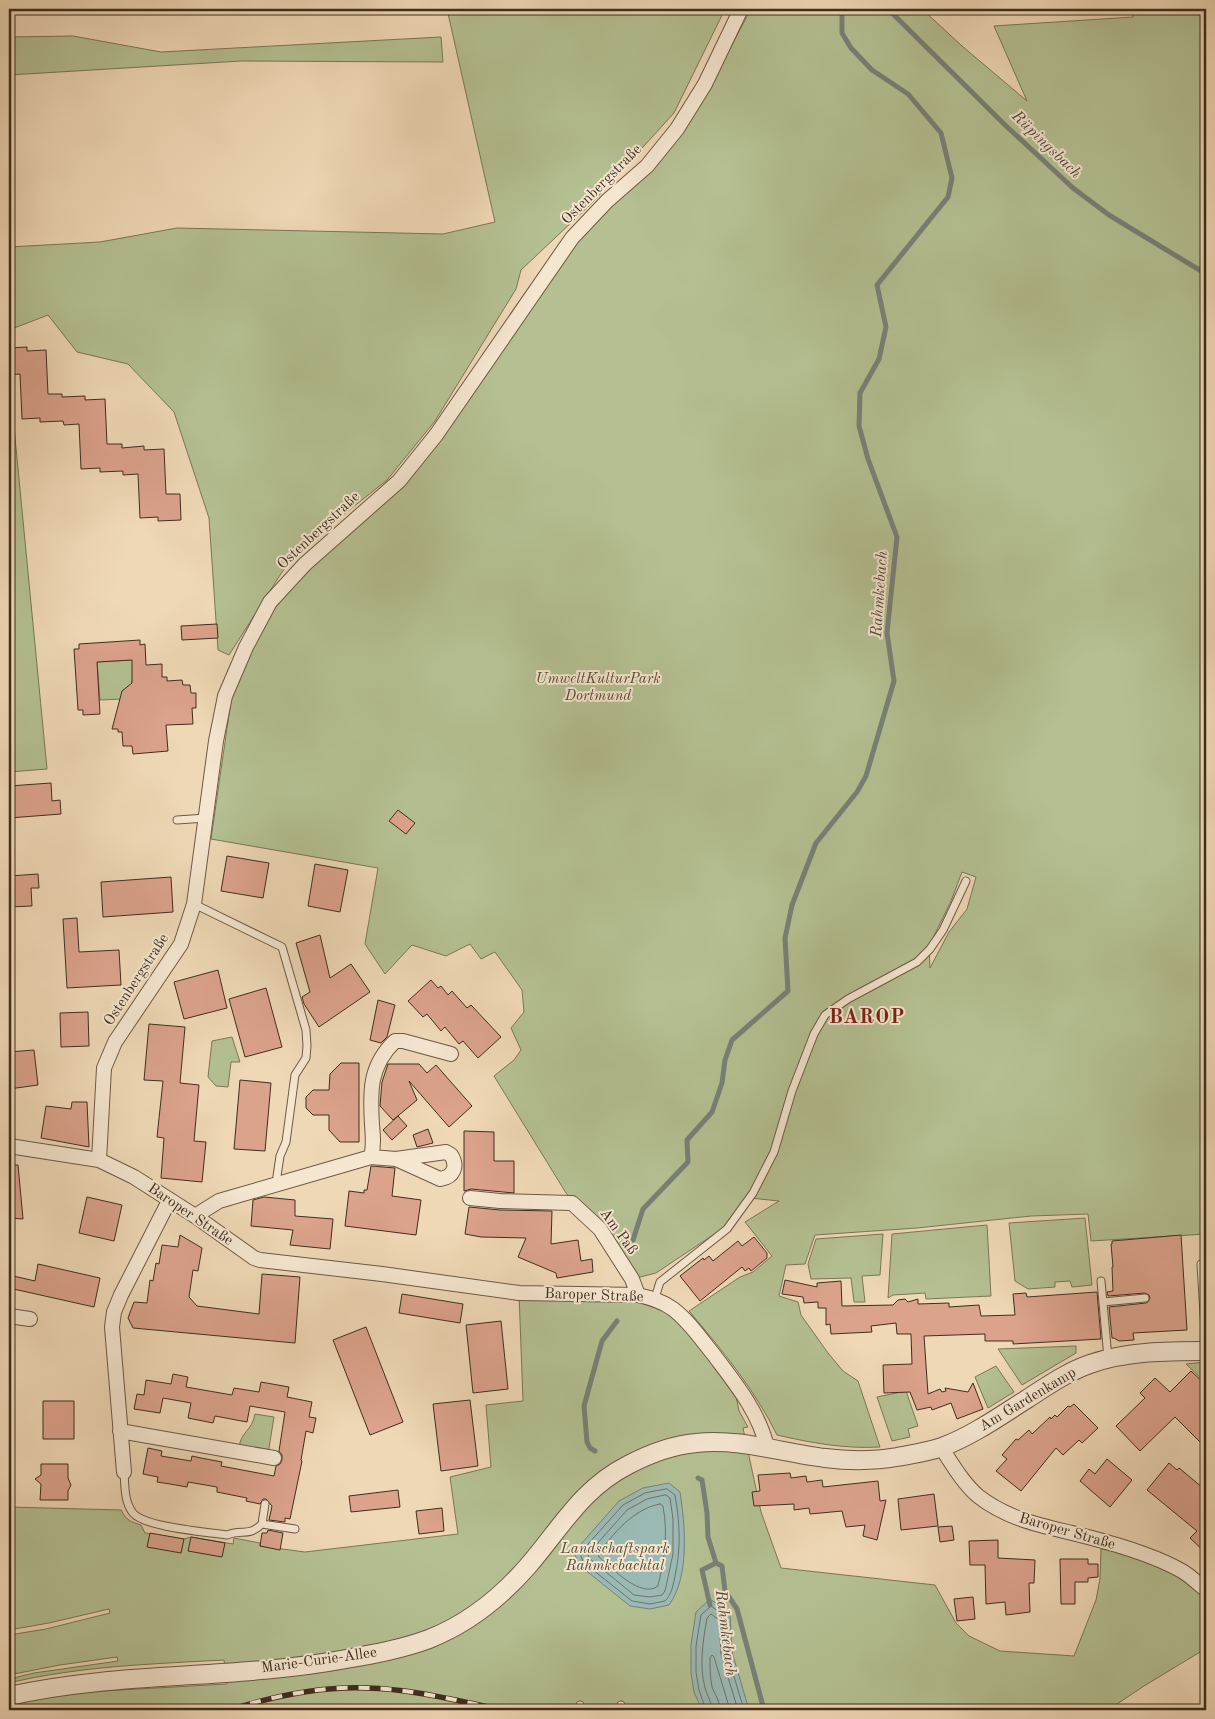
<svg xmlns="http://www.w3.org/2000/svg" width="1215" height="1719" viewBox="0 0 1215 1719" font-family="'Old Standard TT',serif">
<rect width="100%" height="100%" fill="#efd8b6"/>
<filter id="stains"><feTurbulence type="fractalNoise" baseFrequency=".004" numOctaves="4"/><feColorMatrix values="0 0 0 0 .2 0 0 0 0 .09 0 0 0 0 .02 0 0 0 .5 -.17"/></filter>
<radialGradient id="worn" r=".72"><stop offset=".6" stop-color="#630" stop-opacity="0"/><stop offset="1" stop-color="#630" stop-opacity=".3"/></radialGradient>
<path fill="#b4c092" stroke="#7a7658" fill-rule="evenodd" d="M447,9h278l-51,104 -83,91 -70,66 -5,19 -81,132 -48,59 -84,67 -21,25 -53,83 -11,-5 -9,-132 -35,-106 -46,-48 -51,-12 -29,-37 -39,15v-83l91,-5 77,-14 266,6 52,-12z
M751,9h171l40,37 65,55 -33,-75 139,-9 -1,-8h74v1225l-115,7 -3,-27 -57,2 -114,12 -102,7 -10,29 -19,1 -7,31 19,6 3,13 27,38 15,18 15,10 22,66c-36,2 -68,-4 -103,-12 -22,-45 -55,-85 -88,-124l51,-34 13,-5 19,-16 -27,-34 34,-21 -29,-3 -25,29 -69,46 -24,6 -37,-56 -29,-30 -72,-117 20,-16 7,-10 -10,-22 13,-16 -2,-22 -27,-38 -14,7 -11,-15 -24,12 -34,-11 -27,29 -20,-30 13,-76 -167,-29 21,-145 12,-29 31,-57 32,-39 61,-52 207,-277 34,-37 108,-130zM962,872l14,5 -9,32 -18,23 -19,36 -1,-22 22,-45z
M73,36l88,16 280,-15 2,25 -202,-1 -232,14v-38z
M9,396h2l36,373 -38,3z
M133,660l1,20h-2v5l-10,6v8l-22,1 -3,-38z
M232,1037l8,25h-9l-3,25 -12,-1 -8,-9 4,-36z
M1085,1218l7,67 -20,2 -2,-6 -15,1v5l-27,2 -13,-8 -6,-58z
M987,1225l4,71 -65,3 -1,-6 -32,2 -5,3 4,-64z
M883,1234l-3,41 -18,1 3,26h-11l-3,-24 -40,1 -3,-15 8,-25z
M519,1293l136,5 48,49 33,49 3,15 9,16 -5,1 18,84 20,56 154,17 21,38 13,13 31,15 74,5 22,-56 4,-21 1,-30c24,4 56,13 77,26 10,5 19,14 28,21v63l-6,-7 -56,34 -36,24h-1099v-6l32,-7 61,-6 125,-7 -3,-24c-72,4 -144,6 -215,23v-4l25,-6 84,-12 -1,-4 -57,8 -51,10v-40l37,-6 64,-16 -1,-4 -60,14 -40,7v-123l112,3c5,10 10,12 20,15l4,8 39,6 7,-2 42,7 1,-6 26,5v3l45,6 153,-18 -8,-57 41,-10 -5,-62 37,-4z
M1076,1346v7l-54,32 -24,-36z
M1196,1351h10v32l-20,-19 19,-2z
M996,1366l18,26 -26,16 -13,-31z
M906,1391l12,35 -10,3 2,8 -18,4 -15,-44z
M255,1414l19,3 -6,37 -29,-5c1,-18 13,-17 16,-35z"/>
<path fill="#9bb9b4" stroke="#778178" d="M669,1483l11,9c5,33 10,84 -11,113l-19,4 -20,-3 -51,-41 -5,-13 45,-51 24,-13z
M710,1599l20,14 2,39 17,58h-47l-8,-18 -3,-19v-28l5,-33z"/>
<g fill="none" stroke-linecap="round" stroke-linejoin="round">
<path stroke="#6e7369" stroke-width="1" d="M667,1489l8,6c5,28 6,54 0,81 -2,9 -3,18 -10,25l-15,3 -18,-3 -49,-39 -3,-9 43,-48 22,-12z
M666,1495l4,3 3,21v35l-8,37 -3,4 -12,2 -16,-2 -45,-37 -1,-4 39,-44 20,-11z
M660,1504l3,2c5,29 2,51 -5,80 -17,13 -46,-18 -59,-29l-1,-3c16,-21 35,-45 62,-50z
M706,1710l-7,-20 -3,-18v-26l5,-31 10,-9 14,10 2,37 17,57
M712,1710c0,-8 -5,-14 -7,-22 -6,-23 -2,-47 2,-70l4,-4 8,6 2,34 17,56
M720,1710c0,-9 -5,-15 -8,-23 -2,-10 -2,-20 -2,-29l2,-3 2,2 16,53"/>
<path stroke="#778178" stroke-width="5" d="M888,9l117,116 68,63 36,27 97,59
M633,1240l10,-31 45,-47 -1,-22 25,-28 10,-29 3,-23 7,-20 56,-49 -3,-53 7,-33 24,-62 41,-51 9,-16 28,-95 -7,-48 10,-96 -29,-78 -9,-33 1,-33 19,-34 7,-32 -9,-42 71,-88 4,-19 -11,-45 -33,-39 -36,-24 -21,-22 -9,-15v-24
M595,1451l-5,-3 -3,-6 -3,-36 18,-65 15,-20
M698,1478l4,2 5,33 1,24 8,26 -14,7 8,35
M716,1563l6,3 3,25 12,18 27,101"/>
</g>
<path fill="#dba28c" stroke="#402d1e" d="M27,347v4l19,-1 2,44h14v3l23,-1v4l20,-1 2,45h15v4l22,-2v4l20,-1 2,45h14l1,26 -23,1v-4l-18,1 -2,-44 -15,1v-4l-23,1v-4l-19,1 -2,-45 -15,1 -1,-4 -23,1v-4l-18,1 -2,-45 -11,1v-27z
M217,624l1,14 -36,2 -1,-14z
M140,640v5l5,-1 1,21 16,-1v13h5v4l15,-1 1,5h7l1,8h5v15h-4l1,16 -27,1 2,26 -35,3 -1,-8h-9l-1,-14h-4v-3h-6l10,-38 10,-8v-23l-35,2 3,52 -17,1v-5h-5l-4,-61h5v-5z
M51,783l1,18 8,-1 1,14 -52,4v-32z
M398,810l17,13 -9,11 -17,-13z
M227,856l42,7 -6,35 -42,-7z
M315,864l33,6 -8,42 -32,-6z
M38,874l1,14h-8l1,18 -23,1v-31z
M171,877l2,35 -70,5 -2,-35z
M77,918l2,34 40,-2 2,35 -54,3 -4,-69z
M320,935l10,43 21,-14 19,28 -51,35 -15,-23 -2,-7 8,-5 -14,-49z
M218,970l9,38 -43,11 -10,-37z
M431,980l7,8 3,-2 7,9 4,-4 15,17 4,-3 30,32 -23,21 -15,-17 -4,3 -14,-17 -4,4 -14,-17 -4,3 -15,-16z
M266,988l16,59 -37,10 -16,-58z
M378,1000l17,5 -8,32 -6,6 -11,-3z
M88,1012l1,34 -28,1 -1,-34z
M149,1024l36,3 -5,56 19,2 -5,56 12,1 -4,40 -41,-4 3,-40 -7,-1 6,-56 -19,-1z
M34,1050l4,35 -29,4v-37z
M341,1063h18v79h-19l-11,-12v-15h-16l-7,-7v-11l7,-7h16l1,-16z
M388,1064h31l8,9 9,-8 36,41 -23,21 -40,-46 8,19 -24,20 -13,-14 2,-24z
M240,1080l31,3 -6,68 -31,-2z
M72,1102h15l2,45 -48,-9 5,-32 25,3z
M398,1116l9,10 -15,14 -9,-10z
M428,1129l5,14 -16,4 -4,-12z
M464,1131l30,1v29h20v32l-43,-4 -7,2z
M9,1165h9l5,54 -14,-1z
M371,1166l24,2 -3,28 29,4 -5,35 -71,-9 4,-35 15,2v-3h3z
M87,1197l35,8 -8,36 -35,-8z
M264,1197l31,3v16l38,3 -3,30 -40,-4 3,-15 -42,-4 2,-26z
M469,1207l31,3 52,1 -1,33 27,-4 3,21 11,-2 1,13 -36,6 -1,-5 -38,-16 8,-19 -45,-1 -16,-3z
M180,1235l22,13 -4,23 -5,-1 -4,27 8,9 62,8 3,-40 38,3 -5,66 -162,-15 -5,-10 6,-16 13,1 3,-23 3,1 3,-18 3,1 3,-19 16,2z
M1181,1235l6,95 -54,3 1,7 -15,1 -5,-3h-2l-3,-31 37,-4 2,-1 2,-4 -1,-3 -4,-2 -37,3 -1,-4 6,-1 -1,-24h1l-2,-23h1v-3z
M754,1237l13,16v5l-16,13 -2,-3 -4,3 -3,-4 -42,34 -20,-25 23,-18 1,2 5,-4 4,5 25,-20 4,5z
M38,1264l62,14 -6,29 -85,-19v-13l26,6z
M785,1280l32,7v-4l24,-2 1,25 51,-1 5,-5 7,-1 3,3 10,-3v5l31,-1v4l30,-2 2,11 34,-1 -2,-21 13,-1 1,4 70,-5 4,47 -88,5v-3h-28v-7l-61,2 4,58 12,-5 2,3 4,-1 -1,-3 23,4 5,-9 10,26 -26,10 -6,-16 -19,7 -1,-3 -14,3 -7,-18 -26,1 -1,-28 29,-1 -1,-30h-14l-1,-11 -25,3 1,6 -41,2 -1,-10 -4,1v-17h-8v-6l-14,1 -1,-6 -21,-3z
M402,1294l61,10 -3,19 -61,-10z
M501,1321l7,68 -35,4 -7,-68z
M366,1327l37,95 -33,13 -37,-95z
M1191,1371l15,14 -6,7 6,6v50l-31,-31 -35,34 -24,-25 29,-28 -5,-5 15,-15 15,14z
M173,1374l15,3 -2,10 46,8 2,-7 25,4 2,-10 28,5 -2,10 25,5 -3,15 7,1 -3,15 -7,-2 -5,29 1,1 -12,58 -5,-1v4l-16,-2 3,-14 -6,-7h-3l-3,5 -14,-3 1,-3 -30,-6v-5l-29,-5 -1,5 -17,-3 -13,-2 1,-5 -15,-3 5,-26 14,3 -1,5 30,5 1,-5 9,2 21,4 -1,4 53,10 2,-10 4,-2 2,-4v-5l-3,-4 6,-39 -35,-6 -3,16 -32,-6 -2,7 -25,-5 3,-15 -28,-5 -3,15 -26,-4 3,-15 7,1 2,-15 25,4z
M470,1400l8,66 -37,5 -8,-67z
M43,1401h31v38h-31z
M1074,1404l24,24 -16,15 -3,-3 -16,15 -7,-7 -35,43 -25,-20 11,-12 -5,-4 14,-16 2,1 11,-10 3,4 18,-17 1,2 4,-4 2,2 11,-11 2,1z
M1107,1459l25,21 -22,27 -30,-26 9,-12 6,5z
M1169,1463l8,7 2,-2 24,20 -2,2 5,5v58l-16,-15 7,-7 -50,-41z
M41,1464h27v14l3,7 -3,6v9h-28l1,-16 -6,-5 6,-4z
M790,1473l1,5 15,-2 1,6 15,-2 1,7 55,-6 2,20 6,-1 -9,40 -14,-4 2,-11 -19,2 -4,-16 -32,3 -1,-6 -15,2v-6l-40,2 -2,-14 8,-1 -2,-16z
M398,1490l2,17 -49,5 -2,-16z
M934,1494l4,32 -37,4 -3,-31z
M442,1508l2,23 -25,3 -3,-23z
M952,1526l2,14 -14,2 -2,-15z
M268,1530l15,3 -3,17 -20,-4 2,-13h5z
M150,1533l34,6 -3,14 -34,-6z
M191,1537l34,6 -3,14 -34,-6z
M998,1540v18l37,2 -1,23h-5l1,29 -24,3 -1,-13 -19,2 -1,-39h-15l-1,-24z
M1060,1559h28v5h10v13l-10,1v4h-13v22h-14z
M973,1597l2,22 -18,2 -3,-22z"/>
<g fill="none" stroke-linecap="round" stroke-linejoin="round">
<g stroke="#6c5844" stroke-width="9">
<path id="service" d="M177,820l29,-2
M194,904l88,43 24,83 1,16 -1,12 -11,17 -9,67 -6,14 -4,27
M1201,1264l5,84
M1101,1281l7,77
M655,1298l5,-16 67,-53 26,-36 21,-41 18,-61 22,-57 11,-19 23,-16 69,-37 13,-13 13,-19 23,-49
M1103,1302l42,-4
M124,1472c1,13 0,30 9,41 11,14 74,19 94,22 16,-7 20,3 35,-11l3,-20
M262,1524l33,5
M579,1710l1,-5
M620,1710l1,-5"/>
</g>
<g stroke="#6c5844" stroke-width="16">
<path id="minor" d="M9,1146l90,14 35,17 61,39 59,42 6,2 122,14 137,19 119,2c13,3 24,6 35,14 16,12 28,30 41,46 21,28 45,57 53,92
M371,1157c3,-11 2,-21 1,-32 -2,-33 -3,-59 23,-84h8l48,13
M99,1160l5,-92 11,-26 66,-98 13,-40 22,-163 9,-45 21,-49 24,-45 35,-38 94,-83 37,-46 136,-197 35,-37 40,-35 30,-37 28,-45 36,-75
M470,1198l30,3 72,2 28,26 32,50 6,16
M195,1216l24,-15 152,-44 25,2 44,20c14,-2 18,-13 11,-24l-5,-3 -50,7
M9,1316l21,3
M120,1431l154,27
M941,1447c11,17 22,36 37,49 33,26 72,31 110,41 31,8 66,18 94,34 9,5 16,13 24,19
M124,1472l-12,-145 2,-15 7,-17 48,-94"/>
</g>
<g stroke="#6c5844" stroke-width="20">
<path id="tertiary" d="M9,1696c111,-25 226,-16 337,-37 28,-5 56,-10 83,-20 38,-15 72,-42 99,-73 33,-38 53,-77 100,-101 21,-11 45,-20 68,-22 44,-5 86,10 129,15 24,3 49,3 72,-1 15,-3 31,-5 45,-10 30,-11 58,-31 85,-48 20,-13 40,-27 63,-35 37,-13 78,-13 116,-13"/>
</g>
<use href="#service" stroke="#f5e6d0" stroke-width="7"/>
<use href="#minor" stroke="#f5e6d0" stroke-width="14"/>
<use href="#tertiary" stroke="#f5e6d0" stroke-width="18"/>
<g stroke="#402d1e" stroke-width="5.5">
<path id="rail" d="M229,1710c45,-14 91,-24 138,-22 46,1 91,13 136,22"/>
</g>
<use href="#rail" stroke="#f5e6d0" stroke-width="4" stroke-dasharray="11" stroke-linecap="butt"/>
</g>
<g text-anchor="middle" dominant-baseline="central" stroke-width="4" stroke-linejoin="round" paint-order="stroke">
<g font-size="15" fill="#402d1e" stroke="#f5e6d0">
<text transform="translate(602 185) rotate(-45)">Ostenbergstraße</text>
<text transform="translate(319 531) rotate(-43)">Ostenbergstraße</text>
<text transform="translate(137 980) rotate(-57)">Ostenbergstraße</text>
<text transform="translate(190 1215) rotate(34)">Baroper Straße</text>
<text transform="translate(618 1232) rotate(54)">Am Paß</text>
<text transform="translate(594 1296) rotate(2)">Baroper Straße</text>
<text transform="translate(1028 1400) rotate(-31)">Am Gardenkamp</text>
<text transform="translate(1067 1532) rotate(16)">Baroper Straße</text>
<text transform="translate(319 1661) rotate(-8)">Marie-Curie-Allee</text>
</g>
<g font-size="15" font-style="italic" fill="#574a35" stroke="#f5e6d0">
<text x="598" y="679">UmweltKulturPark<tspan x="598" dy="17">Dortmund</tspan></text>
<text x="615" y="1549">Landschaftspark<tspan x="615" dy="17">Rahmkebachtal</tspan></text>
</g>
<g font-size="16" font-style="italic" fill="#52493c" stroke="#f5e6d0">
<text transform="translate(1046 145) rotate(44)">Rüpingsbach</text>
<text transform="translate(880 594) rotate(-86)">Rahmkebach</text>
<text transform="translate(725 1633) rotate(83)">Rahmkebach</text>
</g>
<g font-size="20" font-weight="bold" letter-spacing="1" fill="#7a1f14" stroke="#f5e6d0">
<text x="867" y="1018">BAROP</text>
</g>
</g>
<rect width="1215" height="1719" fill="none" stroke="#efd8b6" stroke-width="30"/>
<rect x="10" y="10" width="1195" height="1699" fill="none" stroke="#402d1e" stroke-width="2.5"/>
<rect x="15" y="15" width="1185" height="1689" fill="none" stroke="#402d1e"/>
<rect width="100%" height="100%" filter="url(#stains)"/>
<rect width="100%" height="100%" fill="url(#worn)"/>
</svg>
